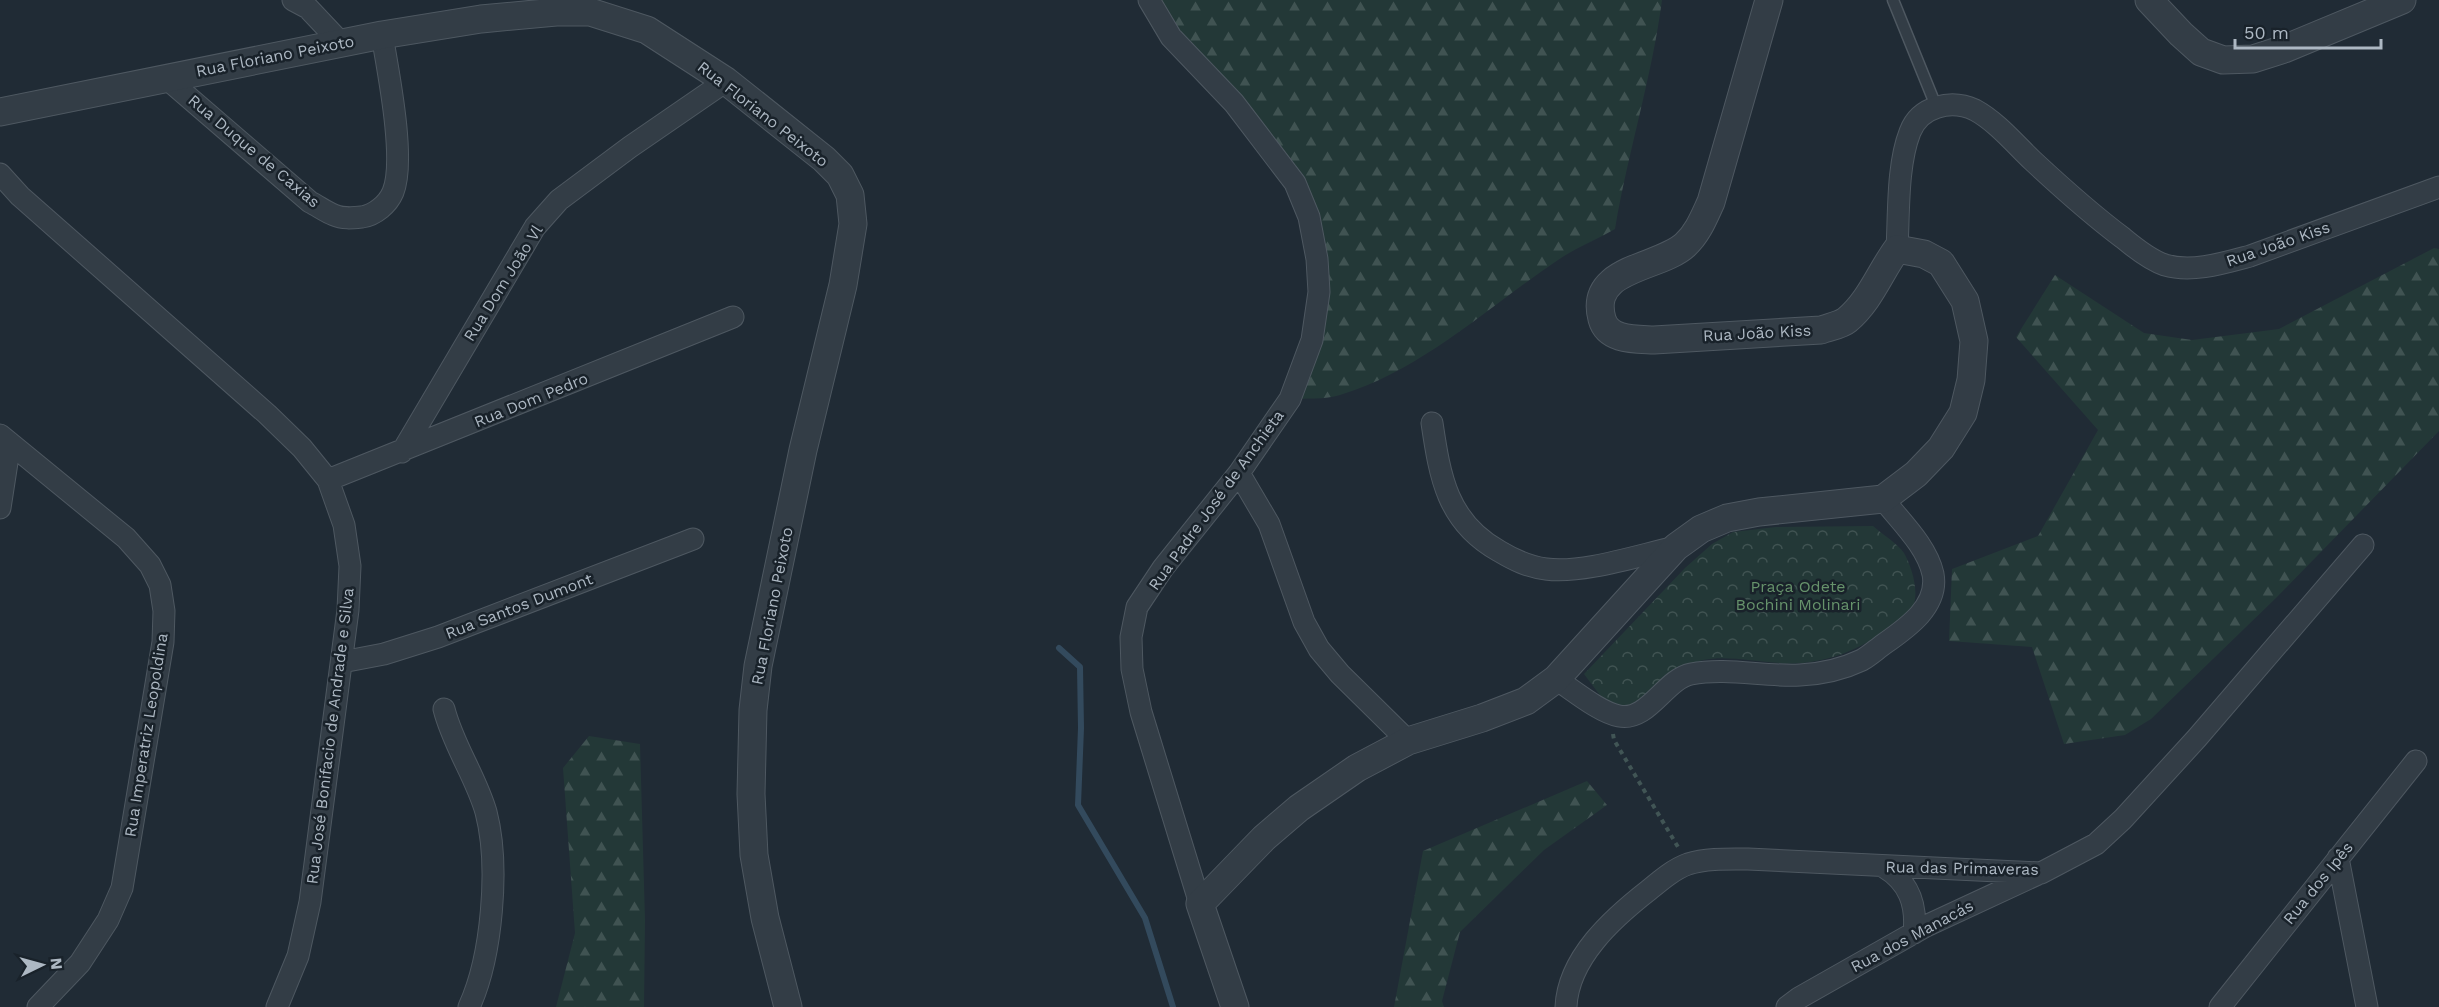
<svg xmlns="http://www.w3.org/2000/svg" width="2439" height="1007" viewBox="0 0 2439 1007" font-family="'Work Sans',sans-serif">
<defs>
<pattern id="forest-firs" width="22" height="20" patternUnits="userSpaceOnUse" patternTransform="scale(1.5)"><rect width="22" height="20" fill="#233837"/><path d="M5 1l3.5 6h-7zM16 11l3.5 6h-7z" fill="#405352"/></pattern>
<pattern id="park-crowns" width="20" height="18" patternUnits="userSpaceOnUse" patternTransform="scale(1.5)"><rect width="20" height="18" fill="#233837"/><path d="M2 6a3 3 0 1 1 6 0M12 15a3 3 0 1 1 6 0" fill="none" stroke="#405352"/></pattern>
</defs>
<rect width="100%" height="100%" fill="#202b35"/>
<path fill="url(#forest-firs)" d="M1149,0h513c-10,77 -34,152 -47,229 -19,11 -40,19 -57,31 -69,46 -137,111 -218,135 -15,5 -34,3 -50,4l22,-59 -3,-123z
M2434,248l5,1v182l-163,167 -125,121 -26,16 -61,9 -32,-97 -83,-6 3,-72 86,-33 60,-106 -82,-93 39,-62 89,58 48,7 87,-11z
M589,736l51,8 5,176 -1,87h-88l19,-74 -12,-165z
M1587,781l20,24 -63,45 -84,82 -18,69 2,6h-50l29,-156z"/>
<path fill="url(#park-crowns)" d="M1873,526c9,8 24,17 31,27 8,14 17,43 7,57 -8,11 -21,18 -32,25 -24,16 -48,25 -76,28 -32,3 -70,-9 -100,-3 -38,9 -51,52 -95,46l-24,-32 101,-106 27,-24 21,-12 43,-5z"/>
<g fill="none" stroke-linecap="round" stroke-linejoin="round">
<path stroke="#334a5d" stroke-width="6" d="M1059,648l21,19 1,61 -3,77 67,113 28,89"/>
<g stroke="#4e5861" stroke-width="13">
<path id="service" d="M1893,0l43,106"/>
</g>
<g stroke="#4e5861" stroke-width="23">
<path id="minor" d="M293,0l15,8 33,35
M1149,0l22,37 63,66 61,80 14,34 8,42 2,33 -7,48 -22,59 -51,74 -76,95 -26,39 -6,30 1,32 9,43 59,192
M165,77l145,125c8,4 16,10 24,13 9,4 18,3 28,2 13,-2 26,-13 31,-25 13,-32 -5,-121 -11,-157
M0,174l20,22 247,218 35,34 26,32 16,45 6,41 -2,44 -38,292 -12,54 -21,51
M1897,249c2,-36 0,-84 13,-117 10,-26 41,-33 65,-22 22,12 40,34 58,51 29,27 58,53 90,77 12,10 27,22 42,27 27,8 59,-2 85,-9l189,-69
M1432,423c8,54 15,99 67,128 15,9 29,16 47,18 37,5 93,-14 130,-22
M0,435l126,103 24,27 10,20 4,26 -1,31 -41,246 -14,32 -28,43 -42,44
M402,452l133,-225 24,-27 71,-53 96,-66
M1239,473l30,51 35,98 15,27 21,25 68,67
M328,480l405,-163
M0,508l10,-65
M342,662l42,-8 54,-17 255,-98
M1556,679c17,11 43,33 63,37 29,6 46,-37 72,-42 36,-7 73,3 109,1 21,-1 43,-6 62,-15 7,-4 15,-11 22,-16 23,-16 55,-38 49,-70 -6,-28 -33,-53 -50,-75
M444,709c9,36 32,68 42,103 14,54 6,145 -17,195
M2338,858l29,149
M1884,867c25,15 33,37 30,66
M1566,1007c2,-49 47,-89 83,-117 12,-10 25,-21 39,-26 19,-6 41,-5 60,-5l293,14 55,-29 27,-25 74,-81 166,-193
M1787,1007l12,-9 127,-72 112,-52
M2220,1007l196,-246"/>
</g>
<g stroke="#4e5861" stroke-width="29">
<path id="tertiary" d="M2149,0l32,34 20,18 22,8 30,-1 31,-10 118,-49
M0,112l382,-77 99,-16 75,-7h34l57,18 79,51 98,78 16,16 10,20 3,29 -10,61 -40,165 -45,216 -5,44 -2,84 3,61 11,63 23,89
M1235,1007l-35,-103 64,-66 35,-30 58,-40 51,-27 74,-23 44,-17 30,-22 120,-132 25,-18 26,-11 32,-6 124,-13 33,-25 25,-26 22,-35 8,-33 3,-39 -9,-40 -24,-38 -17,-9 -27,-5c-17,23 -27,52 -50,71 -6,5 -18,7 -26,10l-167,10c-18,-1 -46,1 -52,-21 -14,-52 57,-50 83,-74 13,-12 19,-28 26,-43l58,-202"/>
</g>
<path stroke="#415555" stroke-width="4" stroke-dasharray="4.5 4.5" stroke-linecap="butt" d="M1613,734l1,6 64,107"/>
<use href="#service" stroke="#333d46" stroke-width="10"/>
<use href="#minor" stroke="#333d46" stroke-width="21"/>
<use href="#tertiary" stroke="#333d46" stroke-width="27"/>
</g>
<g text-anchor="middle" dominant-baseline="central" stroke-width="5" stroke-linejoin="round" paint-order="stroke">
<g font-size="16" fill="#adb8c3" stroke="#19222a">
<text transform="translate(275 56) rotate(-11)">Rua Floriano Peixoto</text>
<text transform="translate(763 114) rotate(38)">Rua Floriano Peixoto</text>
<text transform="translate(254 151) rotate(40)">Rua Duque de Caxias</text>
<text transform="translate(2278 244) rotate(-19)">Rua João Kiss</text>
<text transform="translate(503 283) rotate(-58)">Rua Dom João Vl</text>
<text transform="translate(1757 333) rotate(-3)">Rua João Kiss</text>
<text transform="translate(531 400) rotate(-22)">Rua Dom Pedro</text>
<text transform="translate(1216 500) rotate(-54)">Rua Padre José de Anchieta</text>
<text transform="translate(519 606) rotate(-21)">Rua Santos Dumont</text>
<text transform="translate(772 606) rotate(-79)">Rua Floriano Peixoto</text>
<text transform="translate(146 735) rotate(-81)">Rua Imperatriz Leopoldina</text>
<text transform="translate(330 736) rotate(-83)">Rua José Bonifacio de Andrade e Silva</text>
<text transform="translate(1962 868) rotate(1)">Rua das Primaveras</text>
<text transform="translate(2318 883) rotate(-51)">Rua dos Ipês</text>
<text transform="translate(1912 936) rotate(-28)">Rua dos Manacás</text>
</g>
<g font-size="16" fill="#66926b" stroke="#19222a">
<text x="1798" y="586">Praça Odete<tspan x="1798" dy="18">Bochini Molinari</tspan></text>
</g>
</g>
<g transform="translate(42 965) rotate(85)" stroke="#19222a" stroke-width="4.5" paint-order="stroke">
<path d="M0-4.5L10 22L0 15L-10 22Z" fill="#adb8c3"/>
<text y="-9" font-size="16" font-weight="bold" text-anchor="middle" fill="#adb8c3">N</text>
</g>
<path d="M2235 39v9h146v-9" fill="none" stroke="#adb8c3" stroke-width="3"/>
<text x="2244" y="39" font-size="18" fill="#adb8c3" stroke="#19222a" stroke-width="4.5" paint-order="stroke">50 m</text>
</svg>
